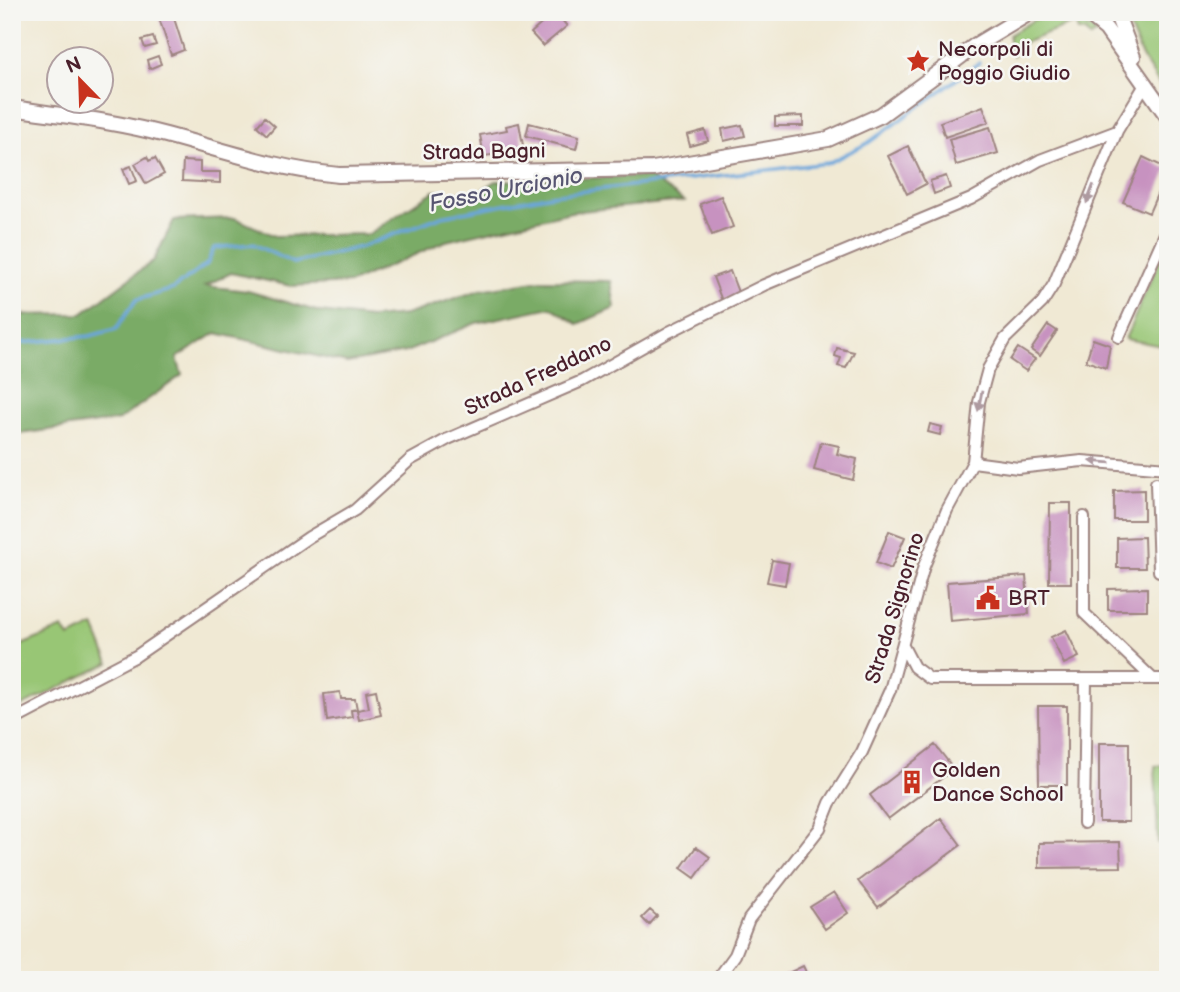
<svg xmlns="http://www.w3.org/2000/svg" width="1180" height="992" viewBox="0 0 1180 992" font-family="'Balsamiq Sans',sans-serif">
<rect width="100%" height="100%" fill="#f6f6f2"/>
<filter id="ink" filterUnits="userSpaceOnUse"><feTurbulence type="fractalNoise" baseFrequency=".0143" numOctaves="2"/><feDisplacementMap in="SourceGraphic" scale="14" xChannelSelector="R" yChannelSelector="G"/><feConvolveMatrix kernelMatrix="1 2 1 2 8 2 1 2 1" color-interpolation-filters="sRGB"/></filter>
<filter id="wash" filterUnits="userSpaceOnUse"><feTurbulence type="fractalNoise" baseFrequency=".00686" numOctaves="4" result="noise"/><feDisplacementMap in="SourceGraphic" scale="28" xChannelSelector="R" yChannelSelector="G"/><feGaussianBlur stdDeviation="1.57" result="paint"/><feColorMatrix in="noise" values="0 0 0 0 0 0 0 0 0 0 0 0 0 0 0 0 0 1.4 0 .05"/><feComposite in="paint" operator="in"/></filter>
<g filter="url(#wash)">
<rect width="100%" height="100%" fill="#f0e9d4"/>
<path fill="#98c674" stroke="#717250" stroke-width="2" d="M1123,12h45v86l-26,-41z
M1049,15l26,3 21,15 -6,5 -5,-6 -7,-1 -3,-8 -62,24v9l-4,-8v-13l26,-16z
M1168,240v107l-43,-8z
M94,626l15,37 -97,48v-62l51,-21 6,10z
M1168,765v78h-10l-3,-77z"/>
<path fill="#7aab66" stroke="#626548" stroke-width="2" d="M648,176l36,25 -113,11 -125,29 -95,42 -60,3 -60,-13 -26,13 43,5 72,21 50,6 35,-3 75,-25 61,-10 70,1 4,27 -37,16 -27,-17 -75,16 -70,29 -59,11 -131,-30 -39,25 5,17 -63,45 -107,15v-120l70,-1 72,-54 20,-40 61,-2 40,18 94,-2 65,-43 42,3 20,-13z"/>
<g fill="none" stroke-linecap="round" stroke-linejoin="round">
<path stroke="#6aa6db" stroke-width="3.5" d="M12,344l78,-8 26,-7 20,-29 37,-11 34,-25 7,-16 39,-4 40,19 68,-16 81,-31 109,-21 277,-32 40,-20 111,-80"/>
</g>
<g id="blocks">
<path fill="#c792c0" d="M172,12l12,38 -13,5 -13,-40z
M555,12l12,14 -24,20 -12,-13z
M153,37l3,8 -11,3 -3,-8z
M158,56l3,8 -12,5 -2,-9z
M983,106l6,16 -44,15 -5,-15z
M803,116v10h-28v-9z
M265,117l10,9 -8,9 -10,-9z
M519,123l5,28 -40,5 -4,-21 27,-5 -1,-4z
M529,123l50,13 -3,13 -50,-13z
M742,125l3,11 -21,5 -2,-12z
M990,127l8,26 -42,12 -7,-26z
M705,130l3,11 -18,5 -3,-11z
M908,146l18,38 -19,10 -19,-38z
M147,157l2,4 6,-3 9,16 -18,10 -11,-20z
M1143,157l25,12 -19,44 -26,-11z
M183,161l17,1v10h20v11l-38,-2z
M131,166l6,15 -8,3 -6,-15z
M946,176l4,12 -16,6 -4,-13z
M721,196l12,31 -21,8 -12,-31z
M730,271l9,24 -17,6 -9,-24z
M1048,325l9,6 -17,25 -9,-6z
M1093,339l17,6 -4,23 -20,-7z
M837,348l17,4 -8,16 -8,-2 3,-8 -6,-2z
M1018,348l17,11 -9,12 -16,-11z
M930,424l12,3 -2,8 -12,-3z
M821,442l18,4 -2,8 20,5 -4,21 -39,-10z
M1144,490v30h-30v-29z
M1050,503h21v80h-22z
M889,531l16,6 -14,32 -15,-6z
M1144,537l1,31h-28v-30z
M772,560l17,3 -4,22 -18,-3z
M1026,576l3,38 -79,7 -3,-39z
M1147,588v22h-39v-21z
M1066,630l13,27 -15,7 -13,-27z
M376,690l5,25 -22,5 -2,-10 12,-2 -3,-16z
M340,692l1,7h14l2,10 -6,1 1,7 -25,4 -3,-27z
M1038,706h29v79h-28z
M1099,743h30v79h-30z
M935,745l19,24 -66,50 -18,-24z
M941,818l20,27 -83,62 -20,-26z
M1120,842l1,25 -82,1v-25z
M696,847l14,10 -15,21 -14,-10z
M834,892l14,21 -23,16 -15,-22z
M650,910l7,6 -8,9 -7,-7z
M803,966l7,14h-29l-1,-3z"/>
</g>
</g>
<g filter="url(#ink)">
<use href="#blocks" fill-opacity="0" stroke="#9d8480" stroke-width="2"/>
<g fill="none" stroke-linecap="round" stroke-linejoin="round">
<g stroke="#9d8480" stroke-width="14">
<path id="street" d="M1119,337l49,-110
M973,462l45,6 64,-7 86,7
M1156,483l3,88h9
M1084,517v96l69,66
M903,646l11,21 16,12h238
M12,721l124,-65 173,-119 46,-27 55,-50 38,-21 134,-58 87,-49 95,-47 207,-86 69,-39 77,-29
M1084,823l2,-144
M717,980l18,-25 14,-36 71,-91 10,-25 32,-51 28,-62 34,-124 23,-56 26,-48 6,-60 9,-33 17,-30 37,-36 12,-19 63,-153 29,-48"/>
</g>
<g stroke="#9d8480" stroke-width="18">
<path id="secondary" d="M1085,12l21,17 62,88
M1116,12l17,45
M12,108c52,8 103,13 154,27 60,16 110,34 173,40l314,-6 175,-30 53,-24 95,-70 55,-33"/>
</g>
<use href="#street" stroke="#fff" stroke-width="10"/>
<use href="#secondary" stroke="#fff" stroke-width="14"/>
</g>
<defs><path id="oneway-solid" d="M-6-.8H1V-3.2L6.5 0L1 3.2V.8H-6Z" transform="scale(1.75)"/></defs>
<g fill="#ae9aa0">
<use href="#oneway-solid" transform="translate(1090 194) rotate(111)"/>
<use href="#oneway-solid" transform="translate(980 401) rotate(101)"/>
<use href="#oneway-solid" transform="translate(1100 462) rotate(-175)"/>
</g>
</g>
<defs>
<g id="sight-bare" transform="scale(1.89)"><path d="M0-6L1.8-2.2L6-1.7L2.9 1.2L3.7 5.4L0 3.3L-3.7 5.4L-2.9 1.2L-6-1.7L-1.8-2.2Z" fill="#c8321e" stroke="#f6f6f2" stroke-width="2.5" paint-order="stroke"/></g>
<g id="civic-bare" transform="scale(1.89)"><path d="M-.6-6.5H3V-4.5H.6V-3L4-1V1h2V6H-6V1h2V-1L-.6-3ZM-1.2 2.5V6h2.4V2.5Z" fill="#c8321e" stroke="#f6f6f2" stroke-width="2.5" paint-order="stroke"/></g>
<g id="building-bare" transform="scale(1.89)"><path d="M-4-6H4V6H1V3H-1V6H-4ZM-2.5-4.3h1.7v1.8h-1.7ZM.8-4.3h1.7v1.8H.8ZM-2.5-1h1.7V.8h-1.7ZM.8-1h1.7V.8H.8Z" fill="#c8321e" stroke="#f6f6f2" stroke-width="2.5" paint-order="stroke"/></g>
</defs>
<g fill-rule="evenodd">
<use href="#sight-bare" x="918" y="61"/>
<use href="#civic-bare" x="988" y="598"/>
<use href="#building-bare" x="912" y="782"/>
</g>
<g text-anchor="middle" dominant-baseline="central" stroke-width="5" stroke-linejoin="round" paint-order="stroke">
<g font-size="21" fill="#4a1f2b" stroke="#f6f6f2" text-anchor="start">
<text x="938" y="49">Necorpoli di<tspan x="938" dy="24">Poggio Giudio</tspan></text>
<text x="1008" y="598">BRT</text>
<text x="932" y="770">Golden<tspan x="932" dy="24">Dance School</tspan></text>
</g>
<g font-size="21" fill="#4a1f2b" stroke="#f6f6f2">
<text transform="translate(484 152) rotate(-1)">Strada Bagni</text>
<text transform="translate(538 376) rotate(-25)">Strada Freddano</text>
<text transform="translate(895 608) rotate(-73)">Strada Signorino</text>
</g>
<g font-size="23" font-style="italic" fill="#575571" stroke="#f6f6f2">
<text transform="translate(506 190) rotate(-11)">Fosso Urcionio</text>
</g>
</g>
<rect width="1180" height="992" fill="none" stroke="#f6f6f2" stroke-width="42"/>
<g transform="translate(80 80) rotate(337)"><circle r="33" fill="#f6f6f2" stroke="#b1a0a2" stroke-width="2"/>
<path d="M0-5L12 26L0 18L-12 26Z" fill="#c8321e"/>
<text y="-10" font-size="19" font-weight="bold" text-anchor="middle" fill="#4a1f2b">N</text>
</g>
</svg>
